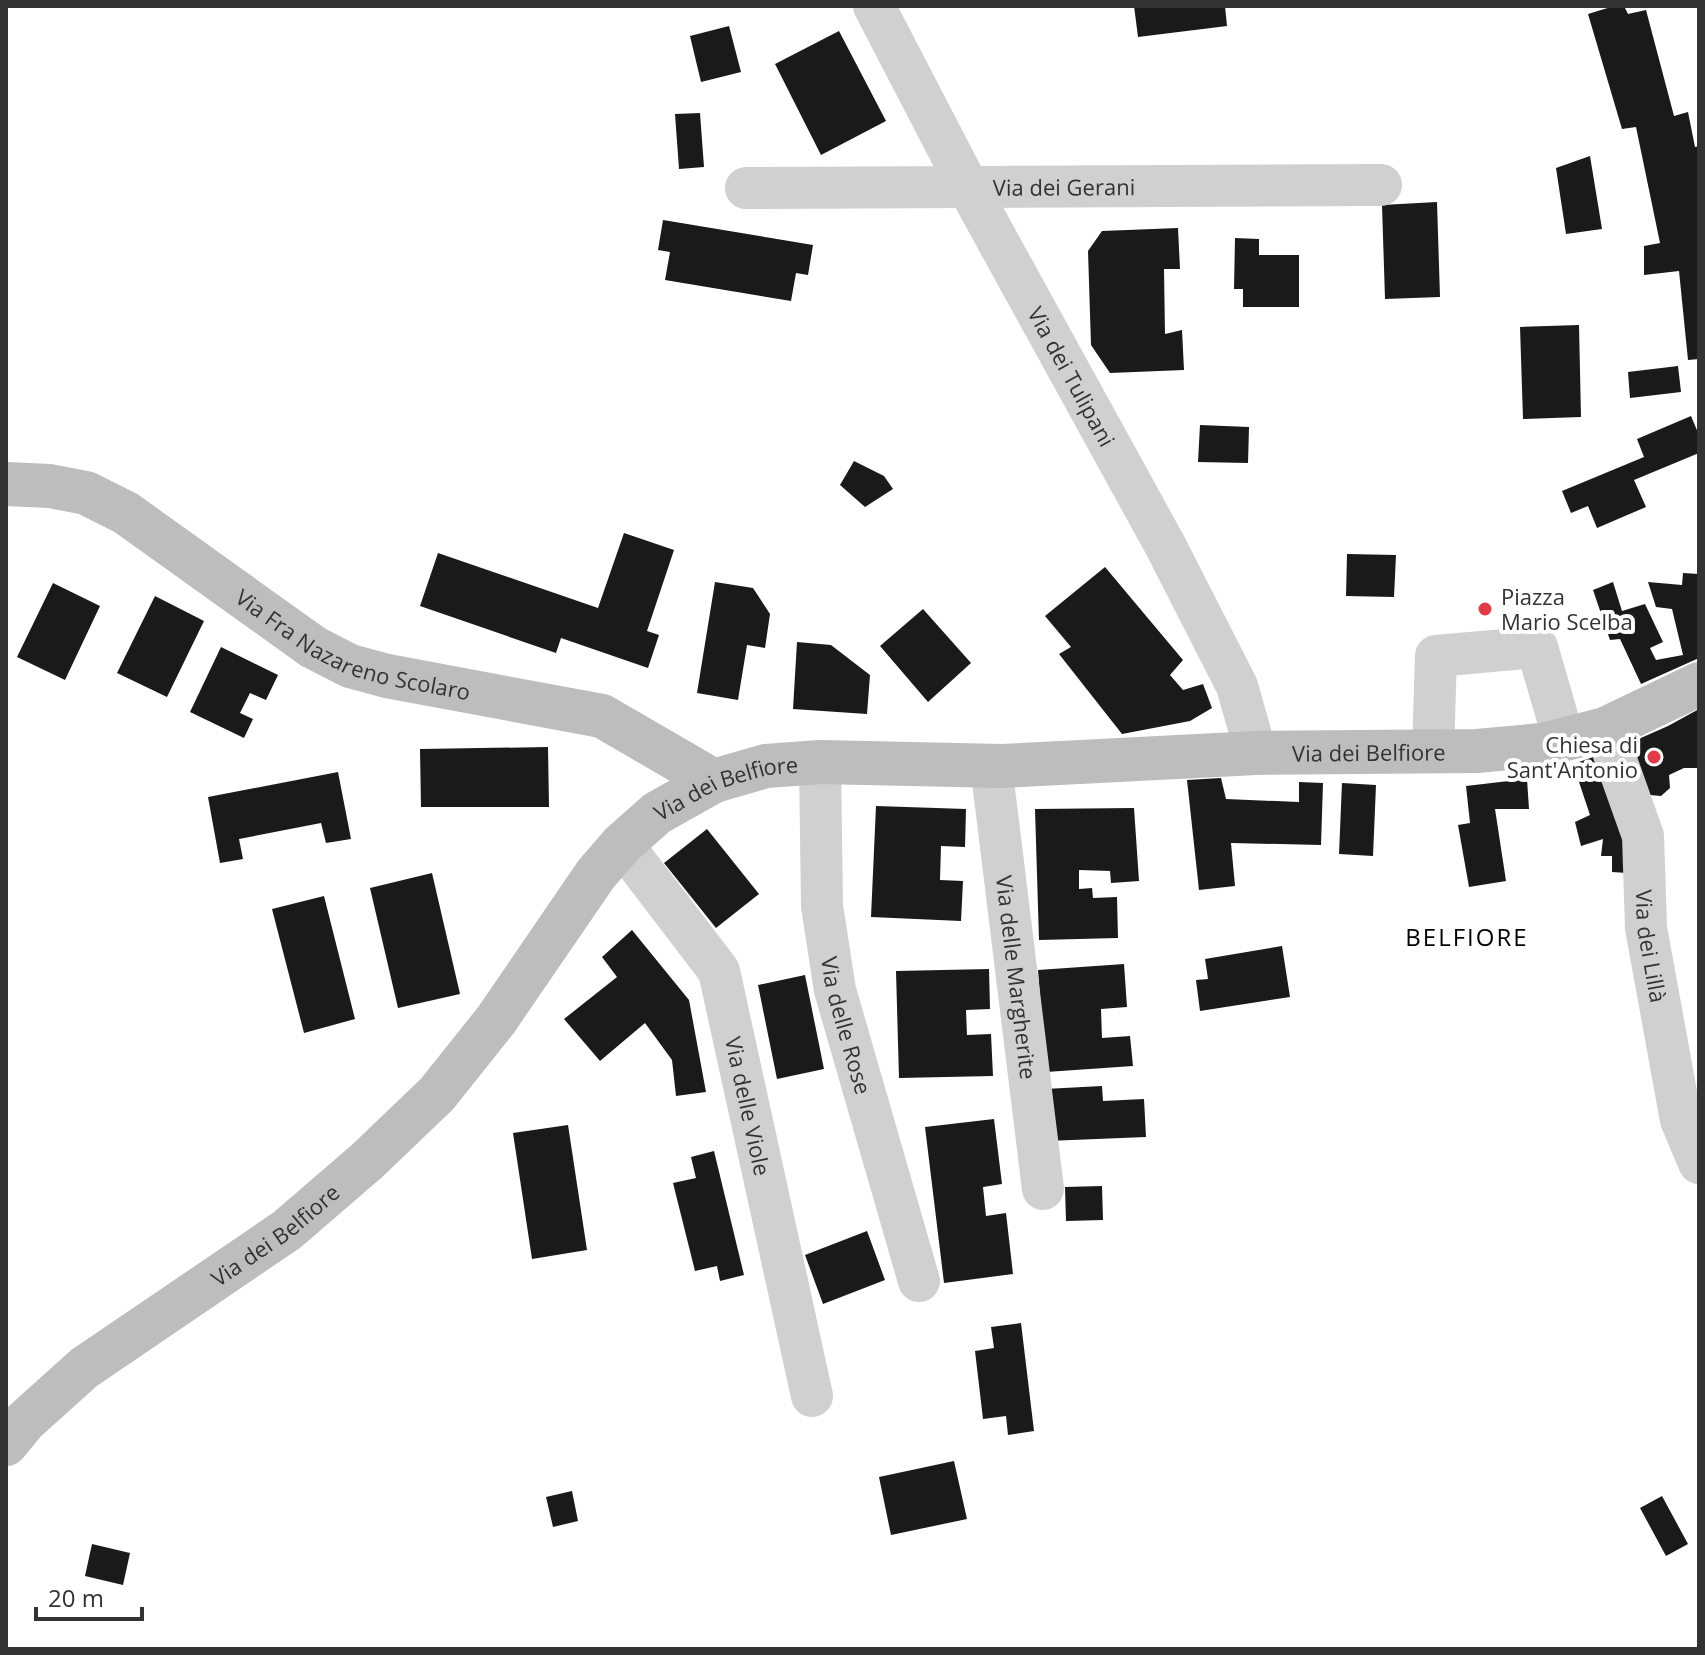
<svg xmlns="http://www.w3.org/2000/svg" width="1705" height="1655" viewBox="0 0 1705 1655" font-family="'Open Sans',sans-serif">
<rect width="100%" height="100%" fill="#fff"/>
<path fill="#1a1a1a" d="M1134,6h91l2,20 -89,11z
M1614,6h10l4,8 18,-4 28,106 14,-4 7,35 4,-1v213l-11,1 -9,-89 -35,4v-29l16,-3 -24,-116 -14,2 -34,-115z
M729,26l12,46 -40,10 -11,-46z
M839,31l47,90 -65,34 -46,-91z
M700,113l4,54 -25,2 -4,-55z
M1590,156l12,73 -36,5 -10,-66z
M1437,202l3,95 -55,2 -3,-94z
M663,220l150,25 -5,30 -12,-2 -5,28 -126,-21 5,-28 -12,-2z
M1178,228l2,41h-16l1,65 17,-4 2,40 -74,3 -19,-28 -3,-94 14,-20z
M1235,238l24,1v16h40v52h-56v-18h-9z
M1579,325l2,92 -58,2 -3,-92z
M1678,366l3,26 -51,6 -2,-26z
M1691,416l8,19v18l-65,27 12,27 -49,21 -9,-22 -17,7 -9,-22 82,-34 -7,-18z
M1200,425l49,2 -1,36 -50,-1z
M854,461l30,15 9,13 -28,18 -25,-22z
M624,533l50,17 -27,81 12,4 -11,33 -87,-30 -5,15 -136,-47 18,-53 160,55z
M1347,554l49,1 -2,42 -48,-1z
M1105,567l78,93 -13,15 13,15 20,-6 9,24 -22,13 -68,13 -63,-80 12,-7 -26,-31z
M1683,573l16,1v84l-58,26 -21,-45 -10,1 -17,-50 20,-8 9,29 23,-7 18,38 -13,6 6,12 27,-5 -11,-46 -16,-2 -8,-25 34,3z
M715,582l38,6 17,26 -5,34 -18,-3 -9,55 -41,-7z
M53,583l47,23 -35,74 -48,-23z
M155,596l49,25 -37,76 -50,-24z
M923,609l48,54 -43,39 -48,-56z
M797,642l34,3 39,30 -3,39 -74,-5z
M221,647l57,28 -12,25 -16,-7 -10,20 13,6 -9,19 -54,-26z
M1699,709v59h-15l-15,7 1,13 -9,8 -11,-1 -25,-50 43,-19z
M548,747l1,60h-128l-1,-58z
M1602,754l22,64 3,55 -15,-1v-16h-11l2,-17 -22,7 -6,-24 15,-7 -17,-51z
M338,772l13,67 -25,4 -5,-20 -82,16 4,20 -23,4 -12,-66z
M1221,778l5,21 73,3v-20l24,1 -2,62 -90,-2 4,43 -36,4 -12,-110z
M1527,779l2,30h-34l11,72 -37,6 -11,-62 12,-2 -4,-37z
M1342,783l34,2 -3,71 -34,-2z
M876,806l90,3 -1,38 -24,-1 -1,34 23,1 -2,40 -90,-4z
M1134,808l5,73 -28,2 -1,-12 -31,-1v19l13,-1 1,10 24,-1 1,41 -79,2 -4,-131z
M707,829l52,65 -43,34 -52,-65z
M432,873l28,121 -62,14 -28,-120z
M324,896l31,123 -51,14 -32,-124z
M632,930l57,70 17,92 -30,4 -4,-36 -27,-37 -45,38 -36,-42 53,-42 -15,-20z
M1282,946l8,51 -90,14 -4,-31 12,-1 -3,-20z
M1124,964l3,43 -26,2 1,29 28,-2 3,30 -87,6 -8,-102z
M989,969l1,40 -24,1 1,25 24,-1 2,42 -94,2 -3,-107z
M805,975l19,94 -47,10 -19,-94z
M1102,1086l1,15 41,-2 2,38 -99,4 -2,-52z
M994,1119l8,65 -19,3 3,29 20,-3 7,61 -69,9 -19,-156z
M568,1125l19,125 -55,9 -19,-126z
M714,1151l30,124 -24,6 -3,-15 -22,5 -22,-88 23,-5 -5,-21z
M1102,1186l1,34 -37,1 -1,-34z
M867,1231l18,49 -62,24 -18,-49z
M1021,1323l13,108 -26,4 -2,-19 -23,3 -8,-68 19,-3 -3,-21z
M954,1461l13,58 -76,16 -12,-58z
M572,1491l6,30 -25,6 -7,-30z
M1662,1496l26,48 -22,12 -26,-48z
M92,1544l38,9 -7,32 -38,-9z"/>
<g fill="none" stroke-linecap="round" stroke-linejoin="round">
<g stroke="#d0d0d0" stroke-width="42">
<path id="s1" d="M874,6l94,181 197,358 72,141 19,67"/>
<path id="s2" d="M746,188l635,-3"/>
<path id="s3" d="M1605,729l38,107 3,92 35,192 18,43"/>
<path d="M1433,751l3,-95 101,-9 27,93"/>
<path id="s4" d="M820,762l2,144 13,84 84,291"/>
<path id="s5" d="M991,765l52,424"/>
<path id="s6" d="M622,844l97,127 93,425"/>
</g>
<g stroke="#bdbdbd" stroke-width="44">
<path id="s7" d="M6,484l44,2 36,7 40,20 187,134 37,19 37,10 215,40 112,65"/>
<path id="s8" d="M6,1444l18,-22 60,-54 203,-138 80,-69 70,-67 59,-74 100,-146 26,-30 35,-31 57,-32 52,-15 54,-4 182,4 254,-13 221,-2 65,-6 63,-16 94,-45"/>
</g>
</g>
<g fill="#e63946" stroke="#fff" stroke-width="3">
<circle cx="1485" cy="609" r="8"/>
<circle cx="1654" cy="757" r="8"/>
</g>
<g text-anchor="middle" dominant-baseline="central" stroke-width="8" stroke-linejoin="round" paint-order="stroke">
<g font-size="22" fill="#333" stroke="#fff">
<text stroke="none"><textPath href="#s2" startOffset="318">Via dei Gerani</textPath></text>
<text stroke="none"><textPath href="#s1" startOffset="420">Via dei Tulipani</textPath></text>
<text stroke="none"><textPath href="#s7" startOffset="392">Via Fra Nazareno Scolaro</textPath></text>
<text stroke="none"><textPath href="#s8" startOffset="1638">Via dei Belfiore</textPath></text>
<text stroke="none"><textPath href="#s8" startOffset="990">Via dei Belfiore</textPath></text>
<text stroke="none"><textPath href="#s3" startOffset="224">Via dei Lillà</textPath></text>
<text stroke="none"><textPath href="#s5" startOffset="214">Via delle Margherite</textPath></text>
<text stroke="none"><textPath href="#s4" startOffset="266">Via delle Rose</textPath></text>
<text stroke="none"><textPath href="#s6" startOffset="298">Via delle Viole</textPath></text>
<text stroke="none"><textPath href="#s8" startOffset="342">Via dei Belfiore</textPath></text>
</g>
<g font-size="22" fill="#333" stroke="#fff" text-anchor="start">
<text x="1501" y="596">Piazza<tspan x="1501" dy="25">Mario Scelba</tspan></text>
<text x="1638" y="744" text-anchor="end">Chiesa di<tspan x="1638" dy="25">Sant'Antonio</tspan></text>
</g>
<g font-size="24" letter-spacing="2" fill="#000" stroke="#fff">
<text x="1467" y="936">BELFIORE</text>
</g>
</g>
<rect width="1705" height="1655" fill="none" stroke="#333333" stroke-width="16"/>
<path d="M36 1607v12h106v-12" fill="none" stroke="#333333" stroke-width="4"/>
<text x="48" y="1607" font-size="24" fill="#333333" stroke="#ffffff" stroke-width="6" paint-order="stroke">20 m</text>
</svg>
